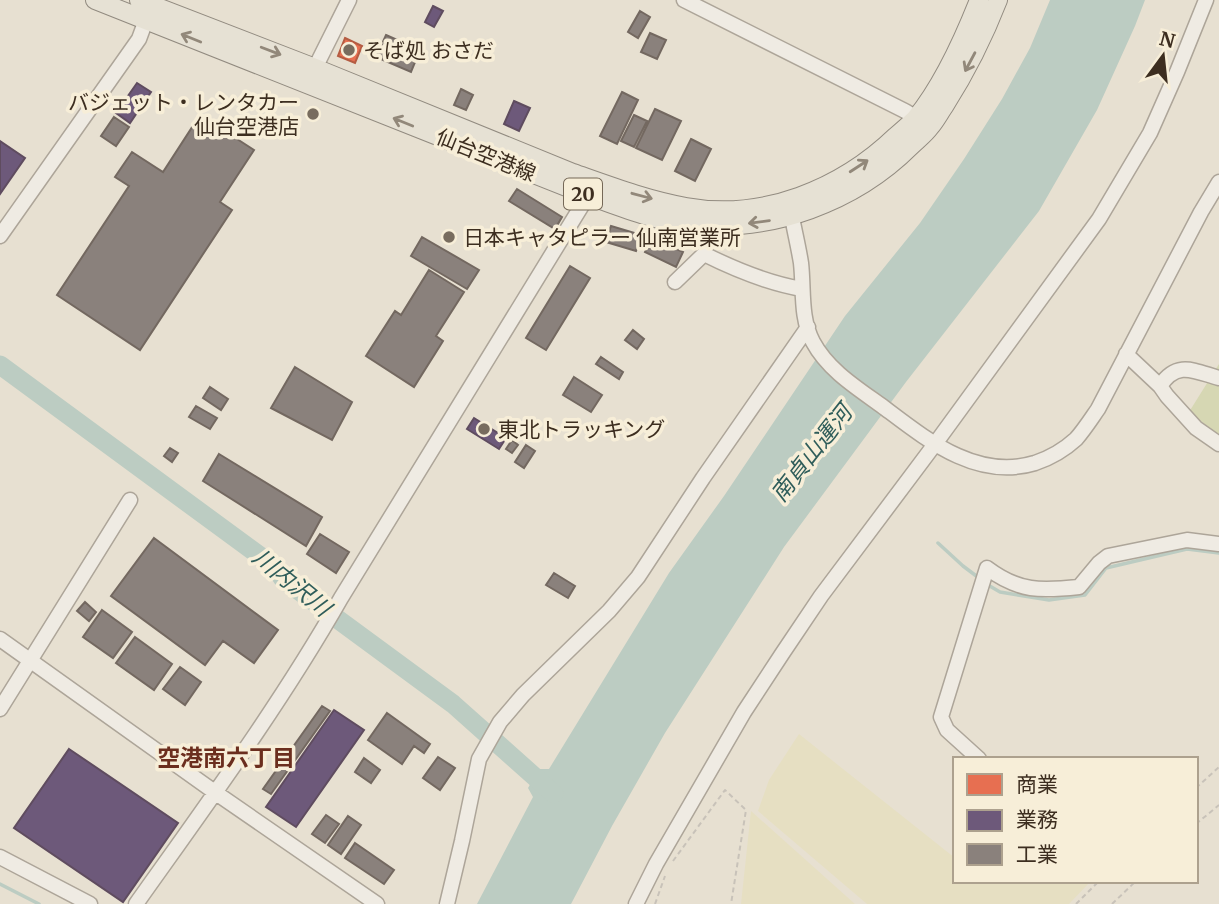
<svg xmlns="http://www.w3.org/2000/svg" width="1219" height="904" viewBox="0 0 1219 904" font-family="Merriweather,'Noto Sans JP',serif">
<rect width="100%" height="100%" fill="#e7e0d1"/>
<path fill="#e6dfc2" d="M799,734l156,124v23h136l-22,23h-202l-109,-93 11,-31z
M751,811l104,93h-114z"/>
<path fill="#d6d7b3" d="M1219,364v71l-30,-23z"/>
<path fill="#bcccc2" d="M1050,0h95l-10,26 -38,84 -58,101 -133,171 -122,165 -119,186 -53,93 -41,78h-94l56,-107 -5,-9 11,-19h10l120,-196 55,-77 121,-180 75,-93 44,-64 38,-60 28,-51z"/>
<path fill="#e76f51" stroke="#b45c42" stroke-width="2" d="M345,38l17,8 -7,17 -17,-7z"/>
<path fill="#6d597a" stroke="#5f4c5f" stroke-width="2" d="M433,6l10,5 -9,16 -9,-5z
M137,83l14,9 -21,31 -14,-10z
M514,101l16,7 -11,23 -15,-7z
M0,141l25,17 -25,36z
M474,418l32,20 -7,11 -32,-20z
M334,710l30,20 -68,97 -30,-20z
M69,749l109,74 -55,79 -109,-74z"/>
<path fill="#8a817c" stroke="#736860" stroke-width="2" d="M640,11l10,6 -12,21 -10,-6z
M650,33l16,7 -9,19 -16,-7z
M386,35l34,15 -9,22 -35,-15z
M461,89l12,6 -7,15 -12,-5z
M622,92l16,8 -21,44 -17,-8z
M655,109l26,12 -19,39 -26,-12z
M200,115l54,35 -34,52 12,8 -92,140 -83,-55 72,-109 -14,-9 17,-25 31,20z
M634,115l13,6 -13,26 -13,-6z
M114,117l15,10 -13,19 -15,-10z
M691,139l20,10 -16,32 -20,-10z
M517,189l45,28 -7,12 -46,-28z
M611,226l30,9 -5,16 -30,-9z
M422,237l57,33 -12,19 -56,-33z
M652,237l31,15 -7,15 -31,-15z
M570,266l20,12 -44,72 -20,-12z
M429,270l35,22 -28,44 7,5 -29,46 -48,-31 29,-45 6,4z
M633,330l11,9 -7,10 -12,-9z
M601,357l22,15 -4,7 -23,-15z
M295,367l57,35 -20,38 -61,-32z
M574,377l28,18 -11,17 -28,-17z
M210,387l18,12 -7,11 -18,-12z
M196,406l21,12 -7,11 -21,-12z
M512,440l6,5 -6,8 -6,-4z
M526,445l9,6 -11,17 -9,-6z
M170,448l8,5 -6,9 -8,-6z
M219,454l103,63 -16,29 -103,-65z
M320,534l29,18 -13,21 -29,-19z
M154,538l124,92 -24,33 -31,-22 -18,24 -94,-69z
M554,573l21,13 -7,12 -22,-13z
M85,602l11,10 -7,9 -12,-10z
M102,610l30,22 -19,26 -30,-21z
M135,637l37,27 -18,26 -38,-27z
M180,667l21,15 -16,23 -22,-16z
M322,706l8,5 -59,83 -8,-5z
M387,713l43,31 -6,9 -10,-7 -12,18 -34,-24z
M438,757l17,11 -15,22 -17,-12z
M364,758l16,12 -9,13 -16,-11z
M326,815l13,9 -14,19 -13,-9z
M348,816l13,9 -20,29 -13,-9z
M355,843l39,27 -10,14 -39,-26z"/>
<g fill="none" stroke-linecap="round" stroke-linejoin="round">
<path stroke="#bcccc2" stroke-width="3.5" d="M938,543l25,23 16,12
M988,585l12,7 49,8 36,-5 21,-27 81,-19 32,4
M0,884l39,20"/>
<path stroke="#bcccc2" stroke-width="19" d="M0,365l275,202 8,12 170,125 101,90"/>
<g stroke="#ada599" stroke-width="17">
<path id="minor" d="M684,0l221,111 18,11
M311,76l38,-76
M790,206c3,19 8,38 11,57 3,26 -1,55 12,79 15,28 44,46 69,64 44,33 94,75 153,57 15,-5 29,-13 41,-24 8,-9 15,-20 22,-30l103,-197 18,-30
M0,236l139,-197 7,-19 -1,-10
M675,282l29,-28c32,16 63,29 98,35
M1126,354l34,32 7,10 29,32 23,16
M1160,386c17,-26 34,-15 59,-8
M0,639l216,154 161,111
M0,709l130,-209
M979,759l-32,-29 -6,-13 46,-149c32,24 54,23 92,19l20,-24 9,-7 79,-16 32,4
M0,857l90,47
M136,904c71,-100 144,-199 205,-306l251,-409
M447,904l15,-63 17,-82 21,-37 23,-27 86,-84 29,-34 65,-99 105,-151
M636,904l20,-40 88,-152 38,-58 39,-58 114,-152 164,-225 51,-86 27,-61 29,-72"/>
</g>
<g stroke="#928b80" stroke-width="20">
<path id="major" d="M95,0l494,196c33,11 68,26 103,29 80,7 162,-22 219,-79 6,-6 14,-12 19,-19 6,-7 10,-15 15,-22 21,-33 39,-69 53,-105
M139,0l176,68 258,105c37,13 74,27 113,34 77,14 155,-18 210,-71 7,-6 14,-12 20,-18 26,-32 48,-80 63,-118"/>
</g>
<path stroke="#c8c2b9" stroke-width="2" stroke-dasharray="5 3.5" stroke-linecap="butt" d="M1196,788l23,-21
M1196,824l23,-19
M673,861l52,-71 21,20 -15,94
M655,904l10,-28
M1076,904l23,-23
M1112,904l24,-23"/>
<use href="#minor" stroke="#efebe3" stroke-width="14"/>
<use href="#major" stroke="#e6e1d4" stroke-width="18"/>
</g>
<defs><path id="oneway-shaft" d="M-6 0H5M1.5-3L5.5 0L1.5 3" fill="none" stroke-width="1.6" stroke-linecap="round" stroke-linejoin="round" transform="scale(1.75)"/></defs>
<g stroke="#92887a">
<use href="#oneway-shaft" transform="translate(191 38) rotate(-158)"/>
<use href="#oneway-shaft" transform="translate(271 51) rotate(21)"/>
<use href="#oneway-shaft" transform="translate(970 62) rotate(118)"/>
<use href="#oneway-shaft" transform="translate(403 122) rotate(-158)"/>
<use href="#oneway-shaft" transform="translate(859 166) rotate(-33)"/>
<use href="#oneway-shaft" transform="translate(642 196) rotate(15)"/>
<use href="#oneway-shaft" transform="translate(759 222) rotate(172)"/>
</g>
<g fill="#786c5e" stroke="#f7eed8" stroke-width="2.5">
<circle cx="349" cy="50" r="7"/>
<circle cx="313" cy="114" r="7"/>
<circle cx="449" cy="237" r="7"/>
<circle cx="484" cy="429" r="7"/>
</g>
<g text-anchor="middle" dominant-baseline="central" stroke-width="7" stroke-linejoin="round" paint-order="stroke">
<rect fill="#f7eed8" stroke="#756857" stroke-width="2" x="564" y="178.5" width="38" height="31" rx="5"/>
<g font-size="19" font-weight="bold" fill="#3d2e20">
<text x="583" y="194">20</text>
</g>
<g font-size="21" fill="#3d2e20" stroke="#f7eed8" text-anchor="start">
<text x="363" y="50">そば処 おさだ</text>
<text x="299" y="102" text-anchor="end">バジェット・レンタカー<tspan x="299" dy="24">仙台空港店</tspan></text>
<text x="463" y="237">日本キャタピラー 仙南営業所</text>
<text x="498" y="429">東北トラッキング</text>
</g>
<g font-size="21" fill="#3d2e20" stroke="#f7eed8">
<text transform="translate(486 155) rotate(22)">仙台空港線</text>
</g>
<g font-size="23" font-style="italic" fill="#2f5d5a" stroke="#f7eed8">
<text transform="translate(811 453) rotate(-52)">南貞山運河</text>
<text transform="translate(292 582) rotate(39)">川内沢川</text>
</g>
<g font-size="23" font-weight="bold" fill="#6b2e1e" stroke="#f7eed8">
<text x="226" y="757">空港南六丁目</text>
</g>
</g>
<rect x="953" y="757" width="245" height="126" fill="#f7eed8" stroke="#ada18e" stroke-width="2"/>
<rect x="967" y="774" width="35" height="21" fill="#e76f51" stroke="#ada18e" stroke-width="2"/>
<text x="1016" y="792" font-size="21" fill="#3d2e20">商業</text>
<rect x="967" y="810" width="35" height="21" fill="#6d597a" stroke="#ada18e" stroke-width="2"/>
<text x="1016" y="827" font-size="21" fill="#3d2e20">業務</text>
<rect x="967" y="844" width="35" height="21" fill="#8a817c" stroke="#ada18e" stroke-width="2"/>
<text x="1016" y="862" font-size="21" fill="#3d2e20">工業</text>
<g transform="translate(1163 56) rotate(15)" stroke="#f7eed8" stroke-width="5" paint-order="stroke">
<path d="M0-5L12 26L0 18L-12 26Z" fill="#3d2e20"/>
<text y="-10" font-size="19" font-weight="bold" text-anchor="middle" fill="#3d2e20">N</text>
</g>
</svg>
